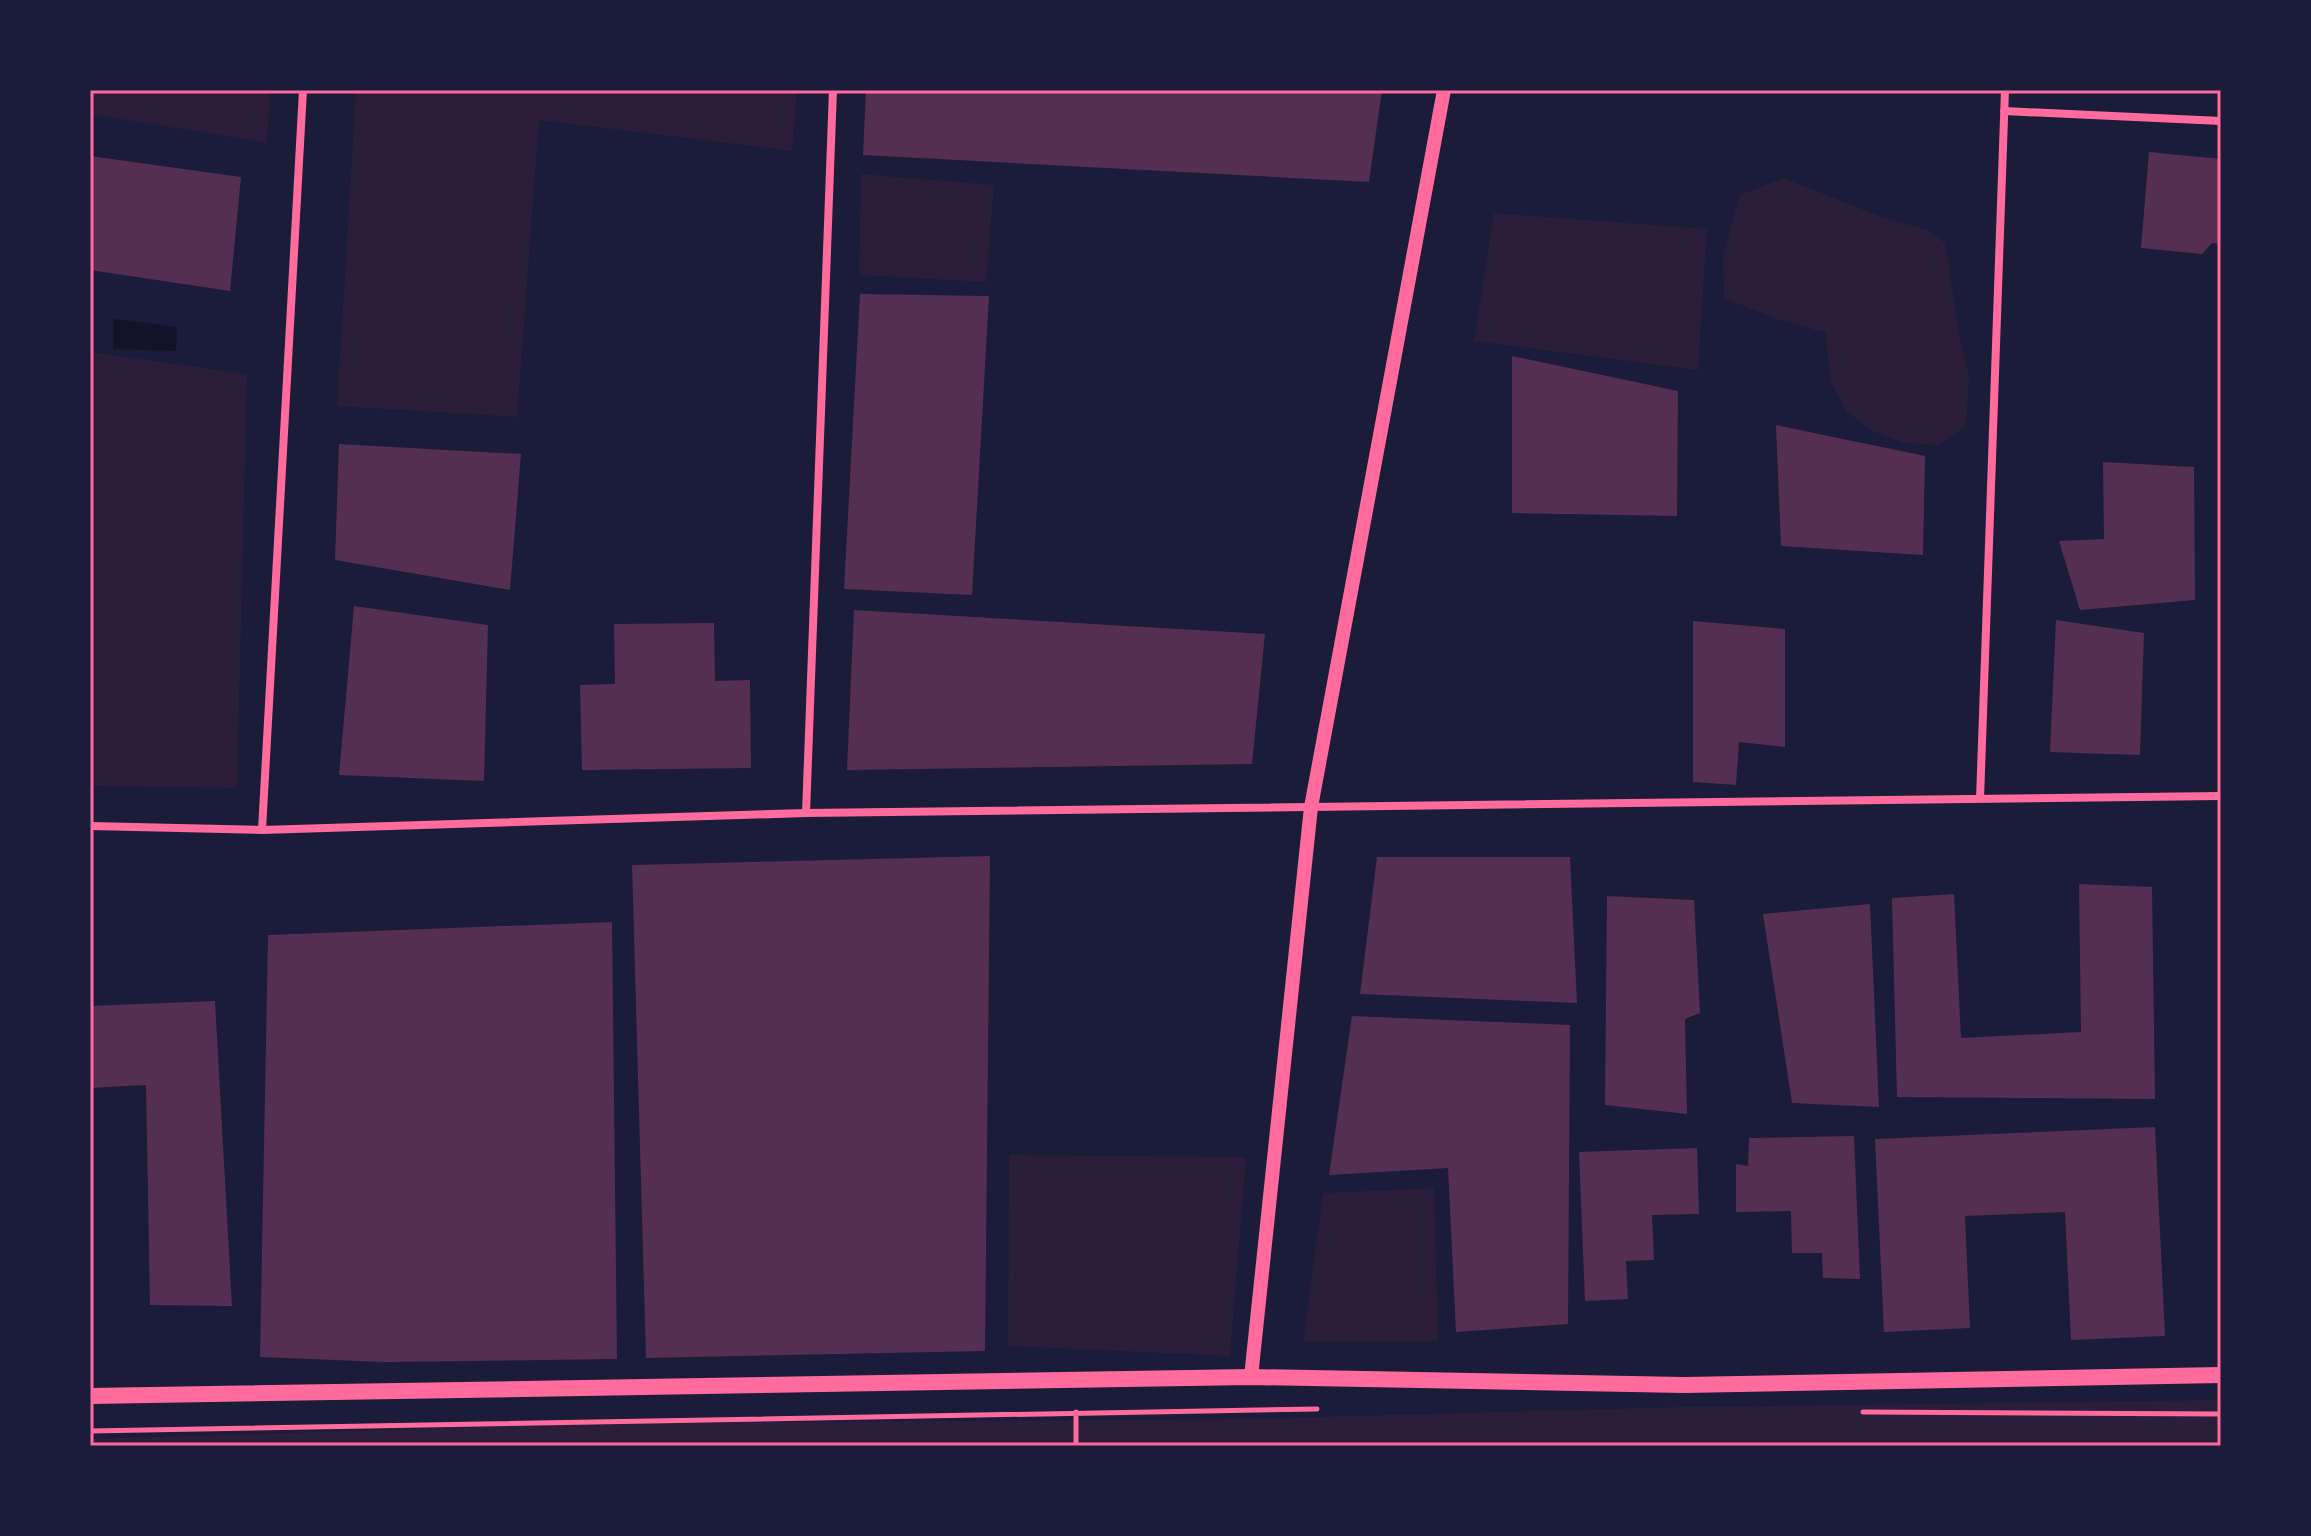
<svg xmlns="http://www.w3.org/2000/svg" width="2311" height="1536" viewBox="0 0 2311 1536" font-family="'Exo 2',sans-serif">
<rect width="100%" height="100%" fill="#1b1b3a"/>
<path fill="#2a1e3b" d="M90,90h180l-3,53 -177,-29z
M356,90h441l-5,61 -253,-31 -22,297 -180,-11z
M861,174l133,11 -8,97 -127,-7z
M1784,178l98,39 45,13 18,13 16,101 8,31 -3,51 -27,19 -36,-2 -30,-12 -26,-19 -17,-31 -4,-48 -52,-15 -50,-20 -1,-43 17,-60z
M1494,213l213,16 -9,141 -224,-29z
M90,352l157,22 -10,414 -147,-2z
M1009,1155l237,2 -16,199 -222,-10z
M1434,1188l4,153 -135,1 20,-149z
M2221,1400v46h-2131v-7l520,-16 629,-4 445,-12z"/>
<path fill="#12122b" d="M114,319l63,8 -1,24 -63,-2z"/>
<path fill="#542f53" d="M866,90h516l-13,92 -506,-27z
M2149,152l72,7 -3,51h3v34l-9,-1 -10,11 -61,-6z
M90,156l151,21 -11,114 -140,-21z
M860,294l129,2 -17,299 -128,-6z
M1512,356l166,35 -1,125 -165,-3z
M1776,425l149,31 -2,99 -142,-9z
M339,444l182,10 -11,136 -175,-30z
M2103,462l91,5 1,133 -115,10 -21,-69 45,-2z
M354,606l134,19 -4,156 -145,-6z
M854,610l411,24 -13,130 -405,6z
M2056,620l88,13 -4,122 -90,-3z
M1693,621l92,8v118l-46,-5 -3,43 -43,-3z
M714,623l1,58 35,-1 1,88 -169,2 -2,-85 35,-1 -1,-60z
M990,856l-5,495 -339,7 -14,-493z
M1377,857h193l7,146 -217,-9z
M2079,884l73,3 3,212 -258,-2 -5,-199 62,-4 7,144 120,-6z
M1607,896l87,4 6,113 -15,6 2,95 -82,-9z
M1870,904l9,203 -87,-4 -29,-189z
M612,922l5,437 -232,3 -125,-5 8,-422z
M215,1001l17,305 -82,-1 -4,-220 -56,3v-82z
M1352,1016l218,9 -2,299 -112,8 -8,-164 -119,7z
M2155,1127l10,209 -94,4 -6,-128 -100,4 5,112 -86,4 -9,-193z
M1854,1136l6,143 -37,-1 -1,-25h-30l-1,-42 -55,1v-48l12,2 1,-28z
M1697,1148l2,66 -47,1 2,45 -28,1 2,38 -43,2 -6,-149z"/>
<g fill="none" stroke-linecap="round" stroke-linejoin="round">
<path stroke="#ff6b9d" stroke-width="5" d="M1076,1412v34
M1863,1412l358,2
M90,1431l1227,-22"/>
<path stroke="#ff6b9d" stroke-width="8" d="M2004,111l217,10
M1980,799l25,-709
M806,813l27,-723
M90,826l172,4 544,-17 1415,-17
M262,830l41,-740"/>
<path stroke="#ff6b9d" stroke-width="14" d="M1251,1377l60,-570 133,-717"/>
<path stroke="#ff6b9d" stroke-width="16" d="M90,1396l1161,-19 433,8 537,-10"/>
</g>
<rect width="2311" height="1536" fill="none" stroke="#1b1b3a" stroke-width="184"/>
<rect x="92" y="92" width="2127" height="1352" fill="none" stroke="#ff6b9d" stroke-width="3"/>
</svg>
